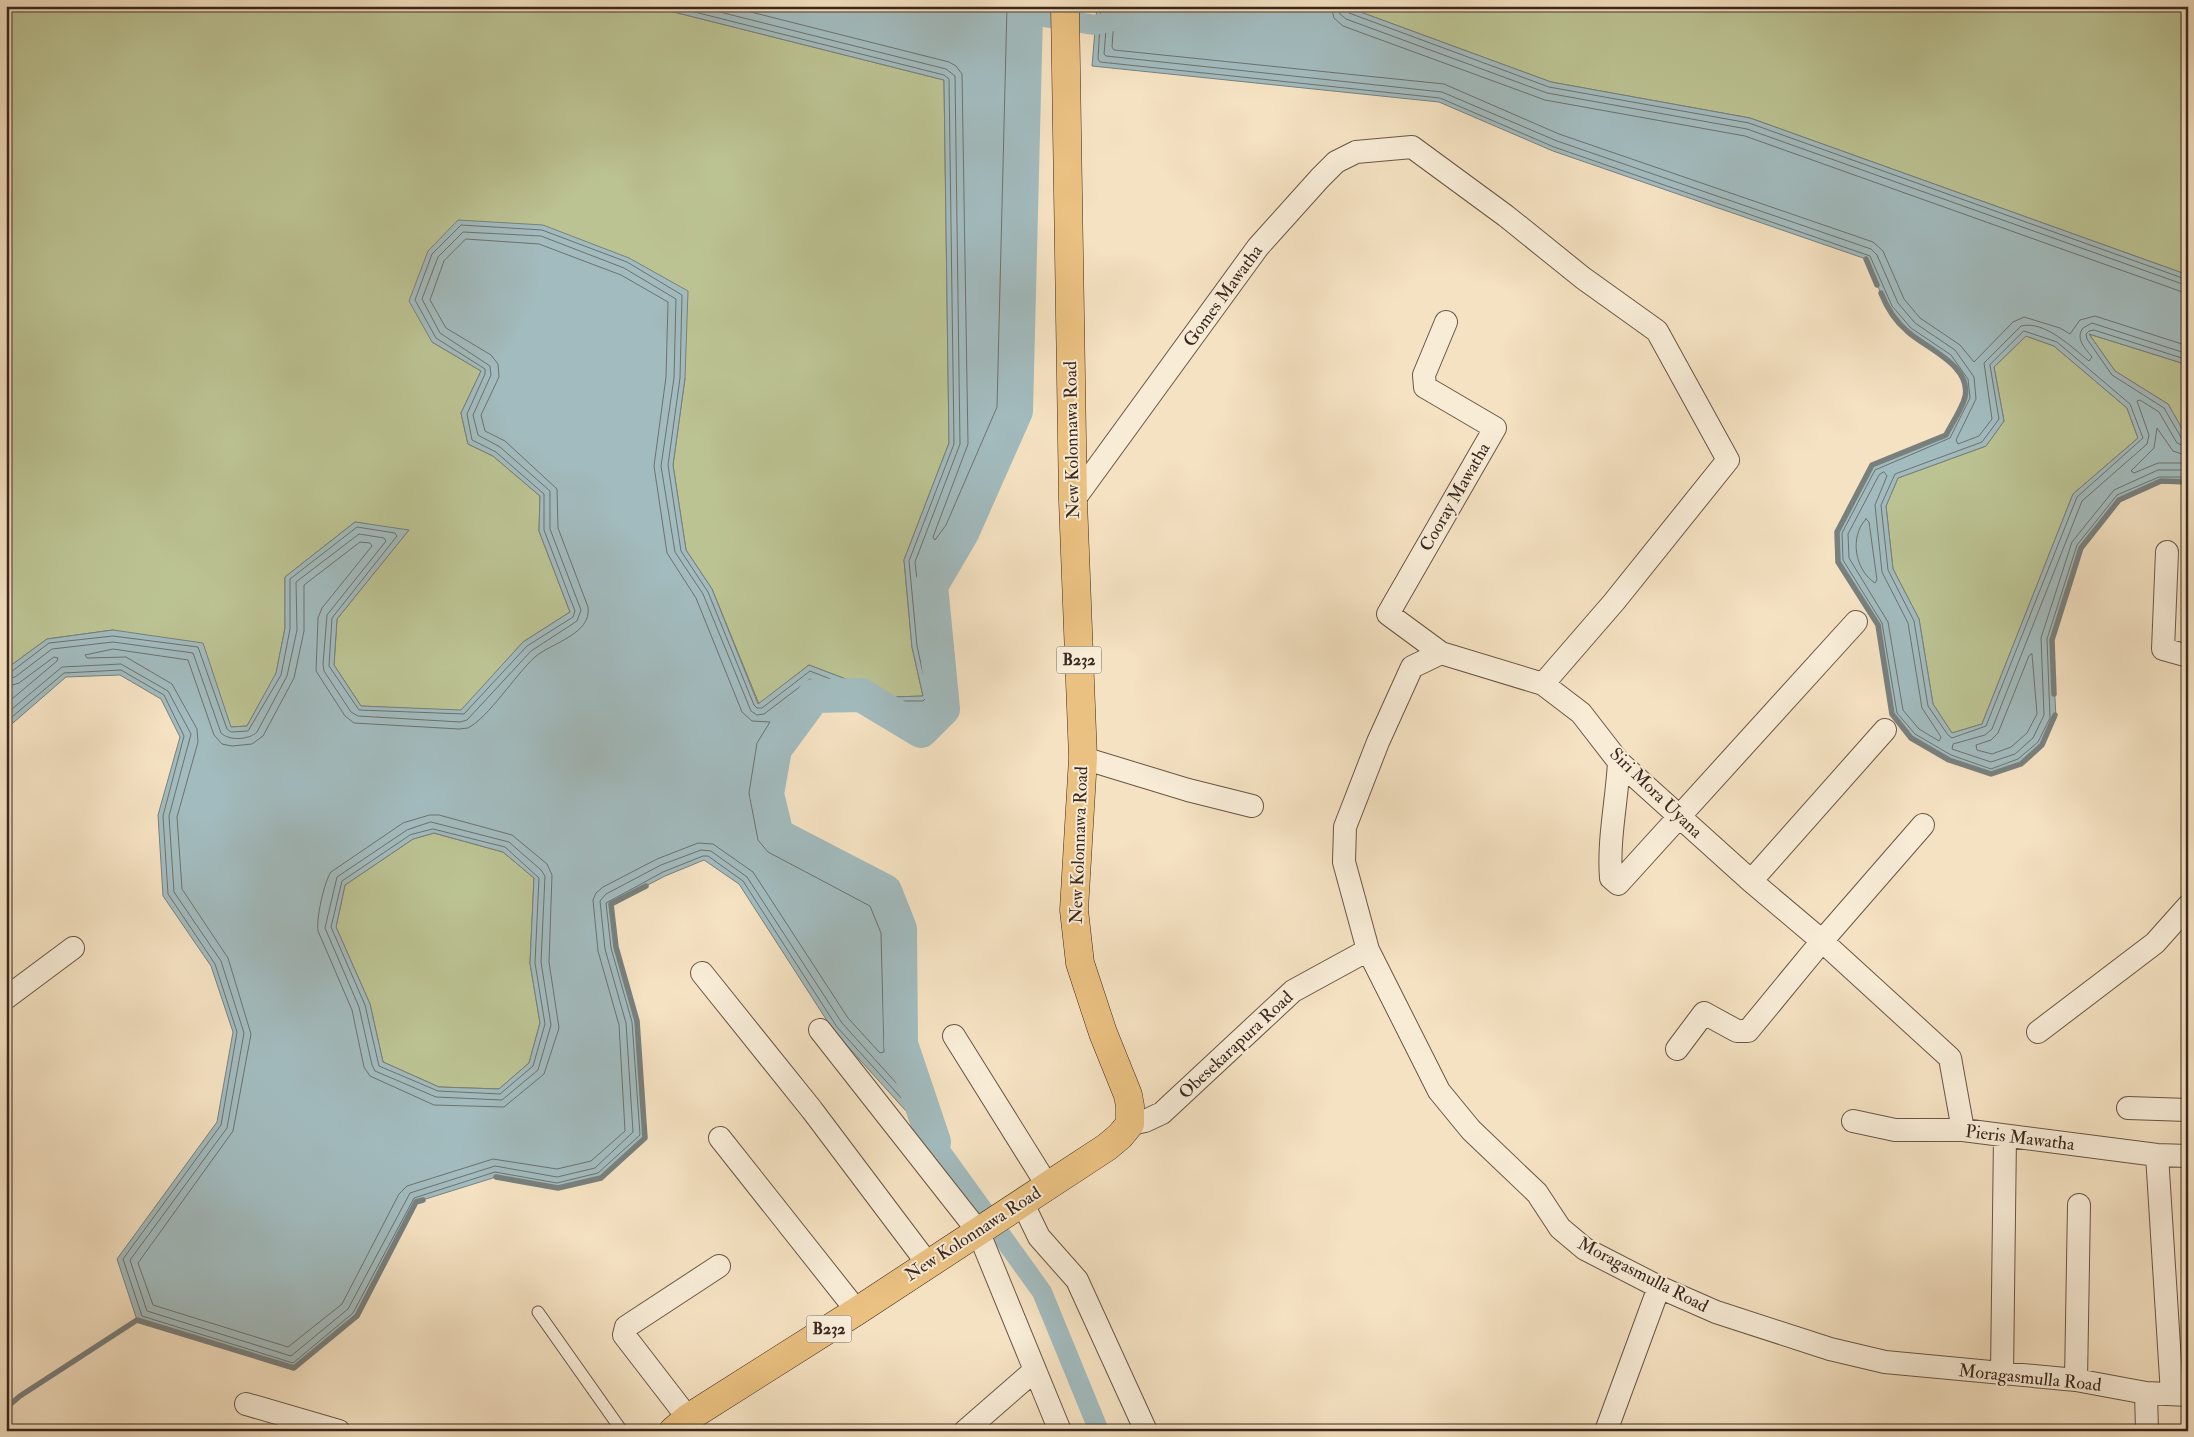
<svg xmlns="http://www.w3.org/2000/svg" width="2194" height="1437" viewBox="0 0 2194 1437" font-family="'IM FELL Double Pica',serif">
<rect width="100%" height="100%" fill="#f5e2c2"/>
<filter id="stains"><feTurbulence type="fractalNoise" baseFrequency=".004" numOctaves="4"/><feColorMatrix values="0 0 0 0 .2 0 0 0 0 .09 0 0 0 0 .02 0 0 0 .5 -.17"/></filter>
<radialGradient id="worn" r=".72"><stop offset=".6" stop-color="#630" stop-opacity="0"/><stop offset="1" stop-color="#630" stop-opacity=".3"/></radialGradient>
<path fill="#bcc393" stroke="#7b7558" d="M6,6h644l294,74 5,363 -45,117 8,87 11,49 -30,1 -84,-32 -50,39 -47,-115 -26,-39 -13,-85 12,-87 -253,-36 49,29 -20,42 7,31 25,12 47,40 -1,35 31,81 -47,30 -62,69 -100,-5 -27,-41 3,-46 71,-88 -53,-9 -70,55v51l-9,46 -29,52 -16,1 -118,-97 -66,9 -41,30z
M1344,6h844v269l-438,-157 -199,-36z
M2089,334l99,31v74l-20,-35 -53,-33z
M2026,336l28,10 73,62 11,30 -65,56 -91,230 -30,9 -19,-29 -14,-85 -26,-50 -7,-63 12,-28 88,-32 18,-25 -10,-54z
M434,833l69,19 31,26 -4,85 10,60 -11,40 -30,26 -60,-2 -56,-25 -13,-58 -34,-77 9,-42 68,-46z"/>
<path fill="#a2bbbe" stroke="#78807e" fill-rule="evenodd" d="M650,6h376l-10,405 -54,122 -31,53 12,123 -22,22 -60,-36 -47,1 -39,53 -8,44 10,42 108,56 15,38 1,115 33,98 -101,-112 -94,-146 -35,-24 -39,16 -54,28 5,43 21,74 8,117 -44,40 -43,10 -62,-11 -80,25 -59,114 -63,52 -157,-48 -20,-61 100,-137 16,-90 -22,-66 -48,-70 -5,-81 22,-78 -19,-38 -41,-24 -54,2 -60,52v-60l41,-30 66,-9 90,13 28,84 16,-1 29,-53 9,-45v-51l70,-55 54,8 -72,89 -3,46 27,41 100,4 62,-68 47,-30 -31,-81 1,-35 -47,-40 -25,-12 -7,-31 20,-42 -49,-29 -23,-41 19,-50 30,-31 85,5 86,33 59,33 -3,87 -12,87 13,85 26,39 46,115 51,-39 84,32 30,-1 -11,-49 -8,-87 45,-117 -5,-363zM434,833l69,19 31,26 -4,85 10,60 -11,40 -30,26 -60,-2 -56,-25 -13,-58 -34,-77 9,-42 68,-46z
M1097,6h247l207,76 199,36 438,157v90l-99,-31 26,37 53,33 20,35v43l-27,-1 -42,19 -38,48 -29,92 4,78 -14,27 -21,19 -30,10 -42,-14 -38,-22 -19,-24 -14,-89 -40,-63 -1,-30 35,-67 74,-30c6,-12 16,-25 19,-38 7,-31 -40,-50 -58,-65 -21,-19 -29,-47 -41,-73l-313,-108 -114,-49 -347,-36zM2026,336l28,10 73,62 11,30 -65,56 -91,230 -30,9 -19,-29 -14,-85 -26,-50 -7,-63 12,-28 88,-32 18,-25 -10,-54z"/>
<g fill="none" stroke-linecap="round" stroke-linejoin="round">
<path stroke="#6e716e" stroke-width="1" d="M671,6l273,69 5,4 5,365 -45,117 8,85 11,50 -5,5h-33l-2,3 32,20 17,-17 -11,-122 32,-54 53,-121 10,-404
M696,6l250,63 9,7 5,368 -45,118 2,18 2,2 33,-54 52,-120 11,-402
M727,6l222,56 7,4 6,8 6,370 -35,93 2,3 11,-15 51,-118 10,-401
M1101,6l-3,53 2,3 340,36 114,49 316,109 22,50 19,22 40,27 17,24 2,19 -20,40 -75,32 -33,63 1,27 39,63 15,90 18,21 36,21 40,14 27,-10 20,-17 12,-24 -3,-79 30,-94 40,-50 42,-18h29
M1108,6l-4,48 2,2 336,36 115,49 314,108 6,6 21,48 17,20 40,27 19,27 2,22 -20,41 2,4 21,-8 13,-17 -8,-56 37,-37c24,-6 51,22 68,35l3,-4c-7,-9 -17,-18 -9,-29l9,-5 96,31
M1115,6l-3,41 2,3 330,34 115,50 314,108 10,9 21,48 16,19 40,27 14,17 39,-40 11,-5 36,11 10,6 10,-14 15,-4 93,30
M1331,6l3,12 9,8 202,74 200,36 443,158
M1339,6l1,8 6,5 201,74 200,36 441,157
M1345,6l4,7 200,74 200,36 439,157
M466,239l73,5 82,31 47,27 -2,75 -12,89 13,87 29,45 46,114 10,9 18,1 -13,21 -8,50 9,47 10,12 102,54 11,27 3,119 -4,1 -32,-35 -95,-146 -40,-28 -15,-1 -41,16 -54,28 -7,6 -3,7 5,51 21,74 6,106 -34,30 -34,8 -64,-10 -86,27 -8,8 -57,110 -54,43 -135,-42 -15,-42 95,-132 18,-97 -23,-76 -46,-69 -5,-72 21,-75 -1,-13 -25,-45 -46,-27 -39,1 -2,-3 28,-6 75,11 26,75 8,9 10,2 20,-2 11,-8 31,-58 10,-47v-46l56,-43 10,1 2,3 -50,62 -4,10 -2,53 29,45 9,7 105,6 9,-1c21,-11 47,-53 67,-71 16,-14 57,-23 53,-50l-30,-79 -1,-39 -52,-48 -20,-10 -4,-16 18,-38 -1,-13 -7,-9 -45,-27 -16,-28 14,-39z
M2024,331l33,11 73,62 13,34 -66,59 -91,229 -34,12 -4,-3 -20,-29 -14,-85 -26,-51 -7,-65 14,-31 87,-32 17,-23 -9,-54z
M2188,360l-94,-30 -5,1 -3,3 1,5 25,36 52,33 18,31 6,3
M2188,448l-11,-5 -18,-31 -19,-12 -3,1 12,34 -2,9 -65,57 -90,228 -7,6 -32,9 -1,5 39,13 24,-8 18,-16 11,-23 -3,-77 31,-96 42,-52 44,-20h30
M2188,456l-15,-5 -16,-23 -3,20 -23,23 3,2 24,-10h30
M1884,472l3,4 -12,29 7,67 26,51 14,85 19,29 -2,4 -20,-12 -16,-19 -15,-88 -39,-64 -1,-24 31,-59z
M1866,519l3,3 8,58 -2,3c-20,-13 -26,-46 -9,-64z
M2032,654l5,60 -10,19 -16,14 -19,7 -15,-4 -1,-5 15,-5 7,-7 31,-77z
M6,673l5,-1 38,-29 64,-7 85,11 29,82 4,3 17,-1 33,-56 9,-46v-50l67,-52 38,6 2,3 -65,82 -3,48 30,44 105,4 63,-68 46,-29 2,-6 -31,-81v-36l-48,-42 -24,-12 -5,-26 18,-40v-5l-49,-31 -21,-38 17,-46 29,-29 81,5 85,32 55,33 -2,83 -12,87 13,86 27,41 46,113 3,3h5l48,-37 41,16 -2,4h-35l-4,3 -40,54 -8,46 12,45 107,57 14,34 1,115 22,66 -4,1 -77,-85 -94,-146 -35,-25h-5l-40,16 -57,31 5,45 21,74 8,113 -42,38 -41,10 -62,-11 -81,26 -61,115 -60,50 -151,-47 -19,-57 98,-134 16,-93 -22,-68 -47,-70 -5,-78 21,-80 -20,-41 -43,-25 -57,3 -58,49
M6,679l9,-2 37,-28 61,-7 80,11 28,80c8,8 28,7 36,-1l30,-56 10,-46 -1,-48 63,-48 25,4 2,3 -59,74 -4,49 1,7 27,41 7,4 102,6 7,-2 64,-69 46,-30 4,-11 -31,-81v-38l-50,-44 -22,-12 -5,-20 18,-40 -1,-9 -50,-33 -18,-34 16,-42 25,-25 78,4 83,32 52,31 -2,79 -13,88 14,86 28,42 48,117 6,4 7,-1 46,-35 9,3 -1,3 -13,5 -41,56 -8,48 10,44 4,6 106,56 13,31 1,113 12,40 -4,1 -56,-62 -95,-146 -36,-26 -10,-1 -40,15 -55,29 -6,7 5,48 21,74 7,109 -38,36 -38,9 -62,-11 -85,27 -62,116 -57,47 -144,-45 -17,-51 97,-132 17,-95 -23,-72 -47,-69 -5,-76 22,-82 -23,-43 -47,-27 -59,3 -56,47
M6,687l13,-4 35,-26 4,1 -1,3 -51,43
M430,815h9l73,20 35,29 5,11 -3,87 10,66 -15,46 -40,33 -70,-2 -64,-29 -6,-9 -12,-57 -34,-79c-2,-12 6,-49 13,-59l72,-49z
M431,822l78,20 32,28 4,6 -4,86 10,63 -13,45 -36,30 -66,-3 -61,-26 -3,-6 -13,-58 -34,-79 12,-51 70,-47z
M433,829l72,18 34,31 -4,85 10,61 -12,42 -33,28 -62,-3 -59,-25 -14,-61 -34,-78 11,-46 68,-46z"/>
<path stroke="#78807e" stroke-width="5.5" d="M1866,259l11,26
M1881,293c6,15 14,28 26,38 18,17 65,34 58,66 -3,12 -13,26 -19,38l-74,30 -35,67 1,30 40,63 14,89 19,24 38,22 42,14 30,-10 21,-19 13,-30
M2054,694l-2,-54 29,-92 38,-48 42,-19 27,1
M496,1177l62,11 43,-10 44,-40 -8,-117 -21,-74 -5,-43 35,-18
M6,1408l14,-12 117,-76 157,48 63,-52 59,-114 7,-2"/>
<path stroke="#a2bbbe" stroke-width="20" d="M1026,6v8l69,11 27,-6
M934,1142l108,150 57,139"/>
<path stroke="#a2bbbe" stroke-width="34" d="M934,1142l-33,-98 -1,-115 -15,-38 -108,-56 -10,-41 8,-45 39,-53 47,-1 60,36 22,-22 -12,-123 31,-53 54,-122 10,-397"/>
<g stroke="#695646" stroke-width="13">
<path id="lane" d="M538,1312l84,119"/>
</g>
<g stroke="#695646" stroke-width="24">
<path id="street" d="M1073,501l185,-254 62,-69 16,-16 20,-10 56,-5 94,69 77,62 74,53 71,129 -114,142 -71,82
M2167,552l-4,97 25,7
M1441,653l-53,-39 107,-186 -70,-41 -1,-12 22,-53
M1083,758l105,32 64,16
M1619,762c-2,39 -11,77 -8,116l7,6 238,-262
M1751,881l134,-151
M702,973l110,137 116,154
M6,998l67,-50
M820,1030l158,201 82,200
M2038,1032l117,-89 33,-37
M954,1036l93,149
M1677,1049l27,-36 33,18h11l74,-90 101,-116
M2128,1108l60,2
M1853,1121l42,9h68l194,25 31,1
M1130,1124l15,-3 17,-8 131,-122 75,-41
M1963,1130l-13,-72 -128,-117 -71,-60 -132,-119 -38,-49 -38,-29 -102,-31 -29,14 -34,75 -33,85 -1,35 24,88 71,141 32,39 66,63 23,35 25,21 74,38 57,25 114,37 55,13 191,18 70,13 42,2
M720,1138l137,173
M2157,1155l15,239
M1022,1202l17,35 38,43 69,151
M2002,1374l3,-238
M2076,1380l3,-175
M2146,1393l1,38
M246,1404l93,27
M688,1418l-64,-83 2,-8 93,-61
M965,1431l70,-61
M1606,1431l53,-144"/>
</g>
<g stroke="#3a271d" stroke-width="29">
<path id="primary" d="M673,1431l15,-13 169,-107 250,-164 13,-11 10,-12v-18l-2,-11 -25,-62 -23,-70 -6,-53 9,-152 -10,-257 -8,-495"/>
</g>
<use href="#lane" stroke="#f8ecd7" stroke-width="11"/>
<use href="#street" stroke="#f8ecd7" stroke-width="22"/>
<use href="#primary" stroke="#eac181" stroke-width="28"/>
</g>
<g text-anchor="middle" dominant-baseline="central" stroke-width="4" stroke-linejoin="round" paint-order="stroke">
<g fill="#f8ecd7" stroke="#736255" stroke-width="1">
<rect x="1056.5" y="646.5" width="45" height="27" rx="4"/>
<rect x="806.5" y="1315.5" width="45" height="27" rx="4"/>
</g>
<g font-size="16" font-weight="bold" fill="#3a271d">
<text x="1079" y="660">B232</text>
<text x="829" y="1329">B232</text>
</g>
<g font-size="18" fill="#3a271d" stroke="#f8ecd7">
<text transform="translate(1223 296) rotate(-54)">Gomes Mawatha</text>
<text transform="translate(1072 440) rotate(-91)">New Kolonnawa Road</text>
<text transform="translate(1455 497) rotate(-60)">Cooray Mawatha</text>
<text transform="translate(1656 793) rotate(44)">Siri Mora Uyana</text>
<text transform="translate(1079 845) rotate(-88)">New Kolonnawa Road</text>
<text transform="translate(1236 1045) rotate(-43)">Obesekarapura Road</text>
<text transform="translate(2020 1138) rotate(7)">Pieris Mawatha</text>
<text transform="translate(973 1234) rotate(-33)">New Kolonnawa Road</text>
<text transform="translate(1643 1275) rotate(27)">Moragasmulla Road</text>
<text transform="translate(2030 1378) rotate(6)">Moragasmulla Road</text>
</g>
</g>
<rect width="2194" height="1437" fill="none" stroke="#f5e2c2" stroke-width="25"/>
<rect x="8" y="8" width="2179" height="1422" fill="none" stroke="#3a271d" stroke-width="2.5"/>
<rect x="12" y="12" width="2169" height="1412" fill="none" stroke="#3a271d"/>
<rect width="100%" height="100%" filter="url(#stains)"/>
<rect width="100%" height="100%" fill="url(#worn)"/>
</svg>
